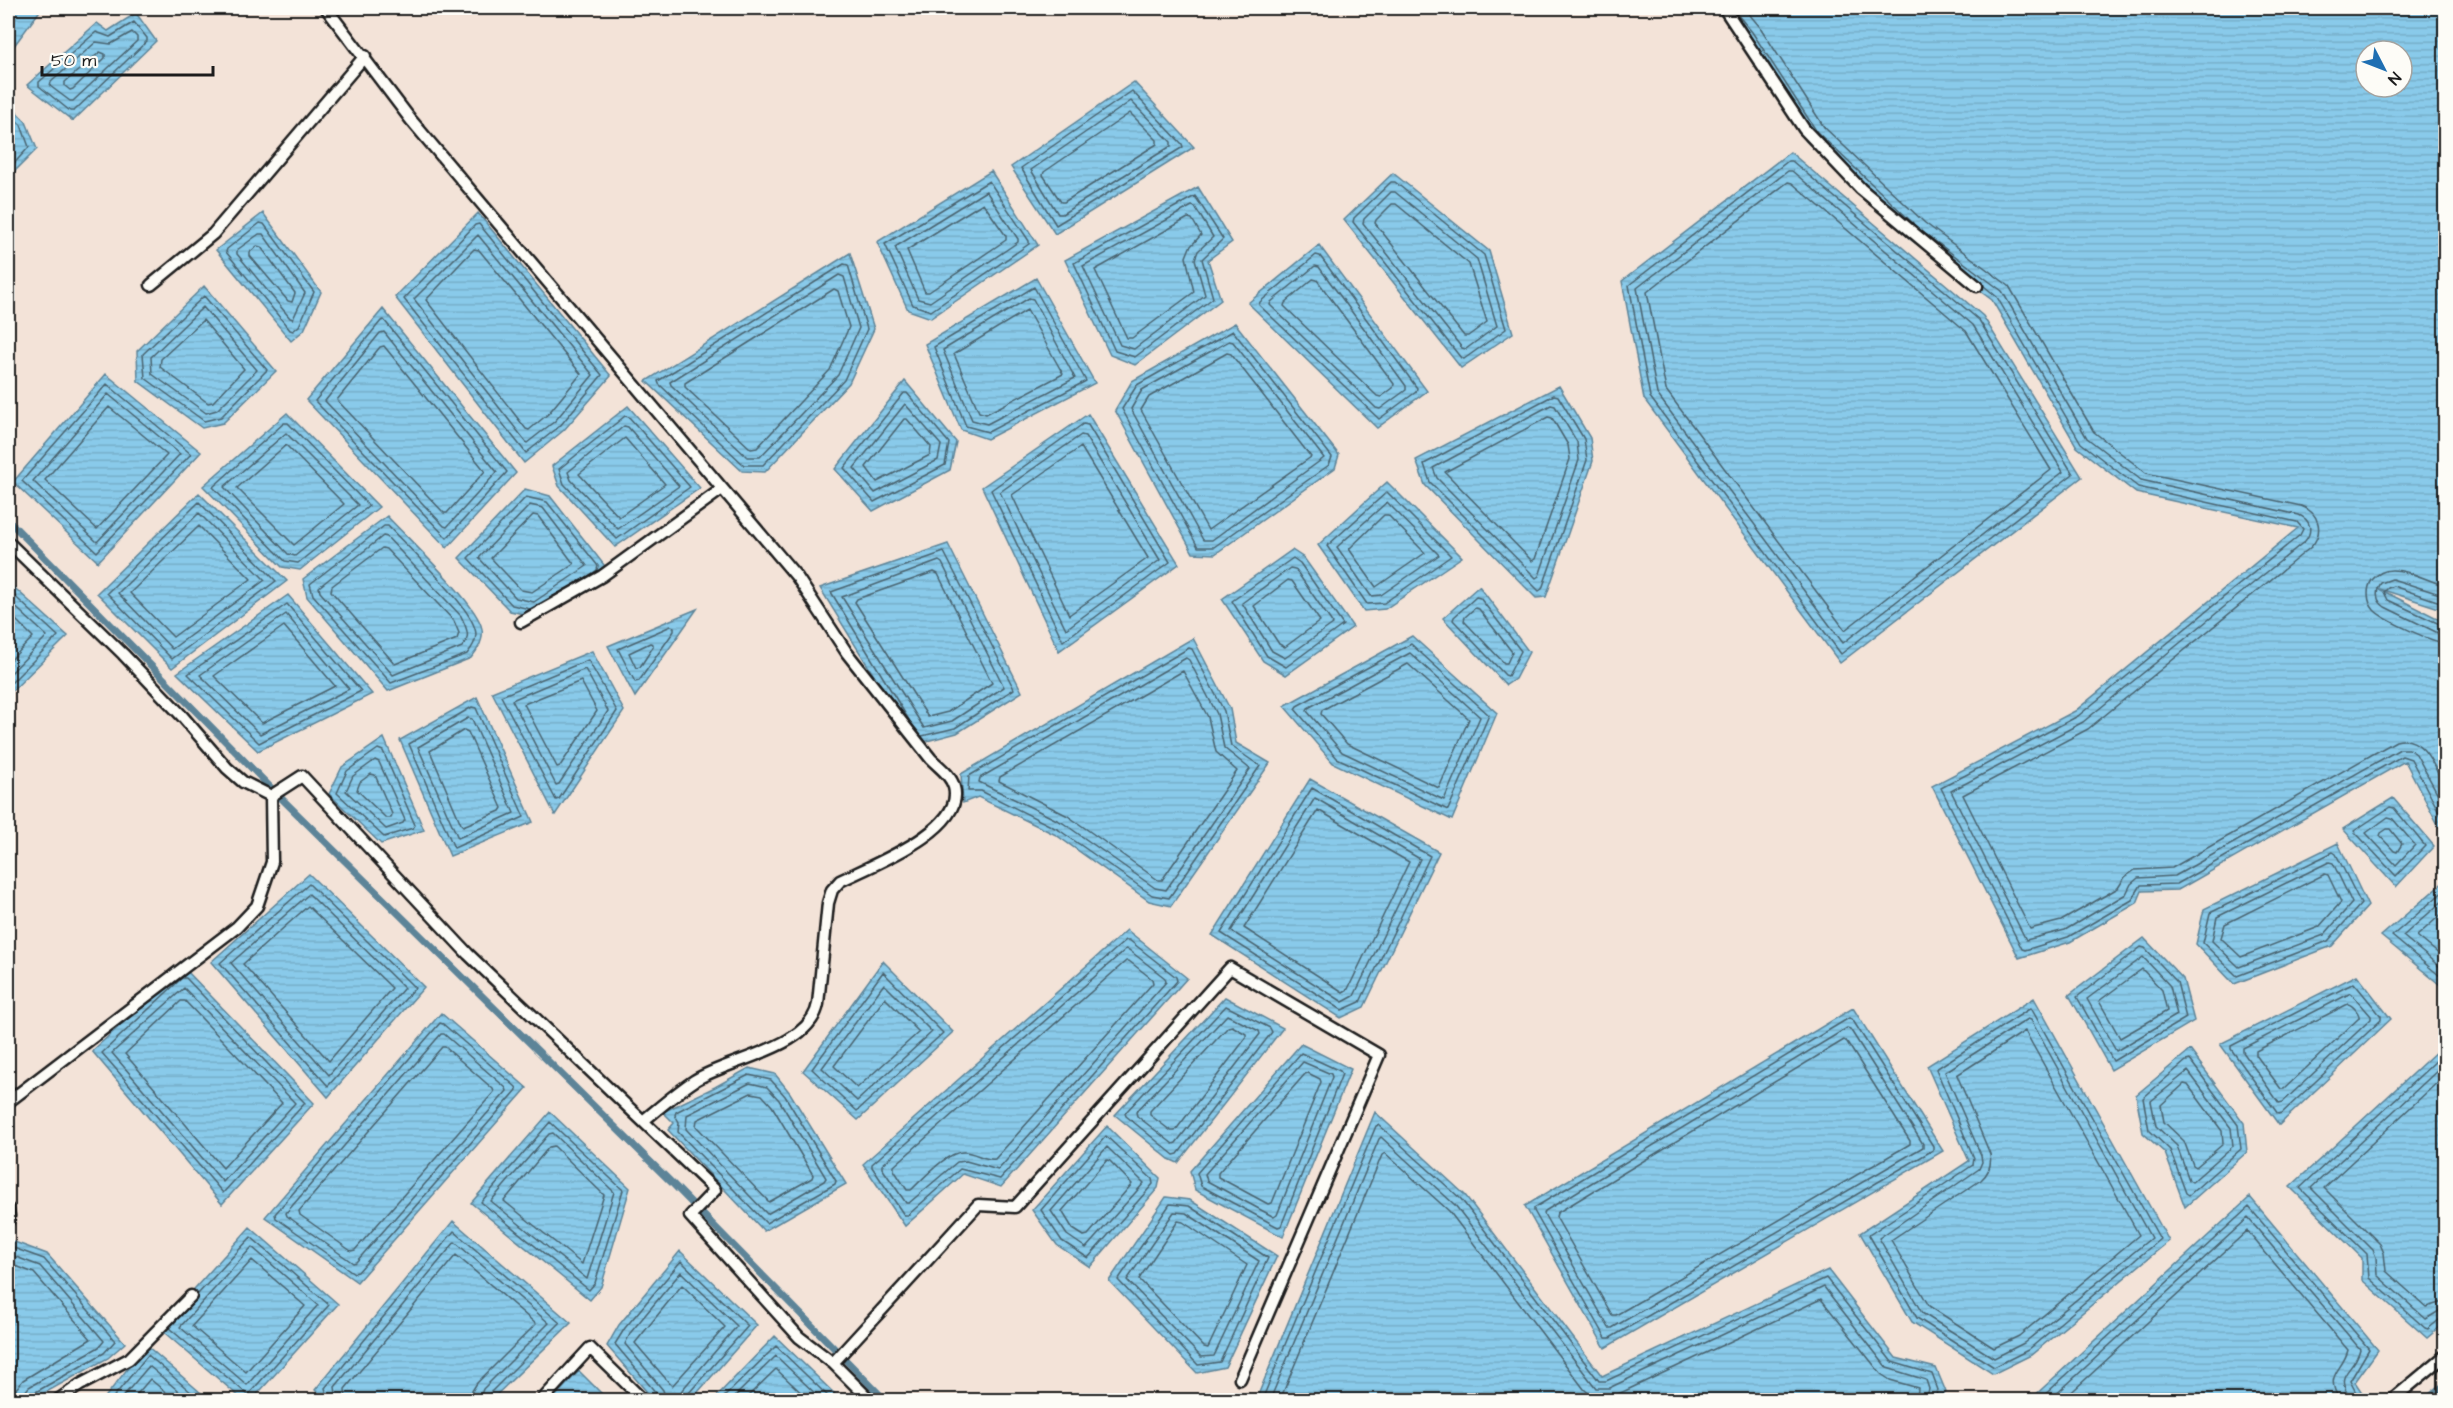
<svg xmlns="http://www.w3.org/2000/svg" width="2453" height="1408" viewBox="0 0 2453 1408" font-family="'Architects Daughter',sans-serif">
<defs>
<pattern id="water-rules" width="6" height="5" patternUnits="userSpaceOnUse" patternTransform="scale(1.5)"><rect width="6" height="5" fill="#89caea"/><path d="M0 2.5h6" fill="none" stroke="#76adc8"/></pattern>
</defs>
<rect width="100%" height="100%" fill="#f3e3d8"/>
<filter id="ink" filterUnits="userSpaceOnUse"><feTurbulence type="fractalNoise" baseFrequency=".0167" numOctaves="2"/><feDisplacementMap in="SourceGraphic" scale="12" xChannelSelector="R" yChannelSelector="G"/><feConvolveMatrix kernelMatrix="1 2 1 2 8 2 1 2 1" color-interpolation-filters="sRGB"/></filter>
<g filter="url(#ink)">
<path fill="url(#water-rules)" stroke="#5d8498" stroke-width="1.5" fill-rule="evenodd" d="M8,8h34l-34,46z
M1715,8h730v602l-68,-22 68,34v216l-40,-77 -227,129 -36,1 -5,12 -67,39 -51,16 -87,-172 143,-75 223,-183 -162,-35 -59,-46 -85,-147 -81,-60 -105,-99 -65,-101zM2366,51h36v36h-36z
M136,13l20,28 -83,80 -46,-36 70,-62 11,8z
M1134,82l60,65 -139,87 -44,-67z
M8,103l18,19 11,27 -29,29z
M1790,152l193,164 99,161 -242,186 -196,-264 -22,-118z
M991,171l47,74 -107,73 -23,-8 -31,-68z
M1393,173l96,78 24,82 -52,35 -117,-148z
M1198,187l34,55 -24,18 13,40 -86,65 -25,-10 -45,-95z
M263,213l58,79 -17,38 -13,11 -75,-91z
M478,213l133,163 -47,54 -40,33 -129,-166z
M1319,245l108,146 -50,37 -129,-125z
M850,253l24,76 -25,54 -84,89 -23,-1 -96,-90z
M1036,278l59,105 -108,56 -26,-9 -36,-86z
M204,286l72,85 -53,52 -21,5 -64,-47 -1,-30z
M383,309l133,164 -69,75 -141,-148z
M1235,323l104,132 -4,13 -120,86 -22,-1 -78,-143 17,-29z
M106,374l95,78 -103,110 -85,-80z
M905,381l51,61 -6,28 -77,41 -38,-42z
M1559,386l31,52 3,23 -47,136 -10,1 -111,-113 -9,-25z
M628,406l72,82 -85,59 -56,-61 -7,-20z
M287,413l92,94 -79,63 -18,-3 -79,-81z
M1088,414l91,150 -120,87 -77,-164z
M1387,482l75,75 -77,52 -21,2 -46,-66z
M525,489l25,7 58,74 -71,47 -27,-6 -51,-53z
M199,493l88,88 -115,87 -75,-75z
M387,516c21,23 91,88 95,113 2,12 -4,21 -11,29l-83,33 -81,-94 -4,-18z
M948,544l74,148 -65,41 -41,11 -96,-156z
M1292,550l12,8 49,69 -67,48 -23,-14 -41,-62z
M8,582l60,54 -60,59z
M1479,586l50,66 -14,27 -9,6 -63,-67z
M288,595l84,99 -114,57 -81,-78z
M697,609l-62,88 -27,-51z
M1412,636l85,77 -45,107 -119,-57 -49,-57z
M1193,638l37,71 6,34 34,20 -99,143 -22,-5 -93,-66 -78,-38 -15,6 -2,-29z
M592,651l32,60 -69,104 -63,-123z
M477,697l56,125 -83,34 -50,-116z
M384,738l40,92 -43,14 -52,-50 13,-27z
M1310,779l129,73 -75,155 -23,11 -129,-83z
M2393,798l41,48 -38,41 -53,-58z
M2338,843l30,63 -36,40 -98,38 -38,-40 8,-35z
M309,874l115,113 -96,110 -117,-135z
M2445,881v108l-64,-53z
M1127,930l60,48 -186,209 -38,-13 -58,52 -42,-62z
M2144,938l39,41 11,42 -83,49 -42,-75z
M883,961l70,71 -95,88 -55,-49z
M184,968l130,135 -92,101 -130,-153z
M2357,975l34,44 -112,106 -59,-81z
M1225,997l58,31 -105,135 -9,-4 -54,-44z
M2034,998l135,243 -138,114 -38,19 -81,-52 -52,-89 109,-72 -42,-95z
M1853,1008l90,143 -338,197 -80,-142z
M441,1013l86,75 -170,194 -92,-65z
M1301,1044l50,25 -68,168 -88,-47 -5,-19z
M2190,1050l54,73 3,29 -62,55 -20,-54 -22,-20 -7,-38z
M2438,1050l8,6v266l-19,16 -65,-58v-22l-72,-71z
M749,1068l26,6 15,19 56,91 -82,47 -96,-101 6,-7 -11,-11 52,-25z
M550,1112l80,76 -29,99 -11,13 -119,-97z
M1375,1112l90,83 137,181 226,-106 68,88 40,10 10,24 -8,8h-682z
M1107,1126l53,52 -2,10 -68,79 -33,-22 -25,-35z
M1166,1197l24,3 87,56 -52,111 -28,6 -88,-92z
M2250,1197l128,153 -23,32 12,18h-337z
M453,1221l118,102 -80,77h-165l-11,-10z
M250,1227l88,77 -86,96h-9l-84,-72z
M9,1240l38,14 78,89 -17,15 -76,42h-24z
M680,1251l77,74 -66,75h-37l-47,-54 12,-21z
M775,1336l66,64h-128z
M146,1345l63,55h-106z
M579,1371l29,29h-56z"/>
<g fill="none" stroke-linecap="round" stroke-linejoin="round">
<path stroke="#48626e" stroke-width="1.5" d="M1732,8l20,24 65,100 96,91
M1744,8l16,19 64,100 101,96 84,63 85,146 52,41 155,33c19,7 23,26 10,41l-223,182 -125,66 67,134 31,-8 57,-33 7,-11 10,-7 37,-2 224,-127c29,-8 39,29 50,49
M134,22l13,16v3l-73,70h-4l-31,-25v-4l57,-50 14,5z
M132,32l5,5v4l-64,60h-3l-20,-15 1,-4 45,-40 15,2z
M100,52l5,2v4l-32,31 -3,1 -5,-4v-4z
M1132,91l50,53 1,3 -127,78 -35,-57z
M1131,101l40,41v4l-109,68h-4l-27,-44z
M8,112l13,13 8,22 -21,23
M1130,113l27,27v4l-93,58h-3l-18,-27 1,-3z
M1788,161h4l187,159 94,154 -232,180 -191,-257 -21,-112z
M1788,171h4l181,154 90,147 -220,171 -186,-249 -20,-106z
M989,181l40,60v3l-98,67 -18,-6 -28,-61z
M1391,182h4l89,73 22,74 -42,30 -3,-1 -108,-136 1,-4z
M1788,182l4,1 174,148 85,139 -206,160 -179,-240 -19,-98z
M986,191l32,48v3l-88,60 -12,-3 -23,-52z
M1391,192h4l82,67 20,67 -31,23 -4,-1 -99,-125 1,-4z
M1195,196l28,43 -21,20 11,39 -78,59 -20,-6 -41,-88z
M983,203l23,33v4l-77,52h-4l-18,-42z
M1392,204h4l73,60 18,58 -19,14h-4l-89,-113 1,-3z
M1192,206l3,1 18,30 -15,14 -3,8 10,36 -71,54 -14,-4 -37,-79z
M1188,218l4,1 9,16 -11,12 -4,10 8,35 -62,46h-5l-32,-68z
M260,223l4,1 50,68 -15,34 -6,5 -3,-1 -64,-78 1,-3z
M479,224l123,151 -42,51 -34,27 -122,-154 71,-74z
M259,234h4l42,59 -12,26 -3,-1 -53,-64v-4z
M478,235l115,140 -38,46 -28,22 -113,-144z
M1927,235l75,56 85,147 54,42 158,35c12,5 14,16 6,26l-222,181 -132,69 75,149 39,-10 61,-36 5,-10 7,-6 37,-2 225,-127h9l7,5 30,55
M257,246l4,1 34,46 -3,9 -4,-1 -38,-45v-4z
M474,249l5,1 102,124 -33,40 -19,16 -3,-1 -100,-129z
M1316,255l4,1 97,132 -1,4 -37,27 -120,-114 1,-3z
M844,264l4,1 19,64 -23,51 -81,85h-19l-85,-81 -1,-3z
M1315,266l4,1 87,119v4l-26,19 -4,-1 -106,-103 1,-3z
M839,275l5,2 15,51 -21,47 -78,82h-13l-76,-72 -1,-3z
M1313,279l4,1 77,104 -1,4 -12,9 -4,-1 -93,-90 1,-3z
M1984,286l13,11 84,146 57,44 159,35 6,7 -3,6 -222,181 -137,72 81,161 3,1 43,-13 64,-37 9,-15 36,-1 225,-128 9,3 35,66
M1034,287l52,94 -98,51 -22,-6 -32,-79z
M834,289l4,2 11,36 -19,43 -73,78 -6,1 -66,-62v-4z
M204,296l63,74 -46,47 -17,4 -59,-43 -2,-24z
M1029,298l4,1 42,79 -88,46 -15,-4 -29,-70z
M203,307l54,63 -40,40 -11,3 -54,-39 -1,-17z
M1027,310l36,64 -77,40 -7,-2 -25,-58z
M203,320l41,49 -31,33 -5,1 -48,-36 1,-8z
M384,320l123,152 -60,66 -132,-137 66,-80z
M1233,331l99,126 -3,8 -115,82h-16l-76,-138 15,-24z
M384,332l113,140 -50,55 -3,-1 -119,-125 55,-68z
M1229,341l4,1 91,116 -112,82h-9l-72,-131 11,-19z
M384,346l101,125 -38,42h-3l-107,-113 43,-53z
M1227,353l4,1 80,103 -103,73 -67,-120 8,-13z
M107,384l84,70 -94,98 -75,-71z
M904,393h3l42,50 -4,22 -71,37 -30,-34z
M108,394l72,60 -83,88 -64,-61z
M1554,395l4,1 26,43 3,21 -45,129 -3,2 -109,-109 -6,-18z
M905,404l36,41 -3,15 -63,33 -21,-25z
M1551,405l4,1 22,36 2,18 -40,116 -3,2 -99,-100 -4,-10z
M109,407l58,48 -70,74 -52,-49z
M625,416l4,1 61,70 -73,52 -53,-55 -5,-15z
M1548,417l4,1 16,27 2,14 -35,100 -3,2 -87,-89z
M904,419h3l24,28 -1,8 -53,27 -11,-15z
M284,423h4l81,83 -71,57 -13,-2 -72,-74z
M1083,424l5,1 82,137 -107,79 -72,-151z
M624,426l4,1 51,59 -61,43 -47,-49 -3,-8z
M286,433l72,72 -63,51 -7,-2 -64,-67z
M1081,435l4,1 75,124 -94,69 -66,-137z
M625,438l40,46 -46,33 -40,-43z
M286,445l58,59 -50,41 -57,-57z
M1081,447l67,111 -79,57 -57,-120z
M1387,492l64,64 -67,47 -17,1 -40,-58z
M199,502l77,79 -104,78 -65,-66z
M1387,502l52,53 -58,40 -10,1 -34,-49z
M530,505l13,3 44,58 -53,36 -18,-4 -37,-40z
M199,513l66,67 -93,69 -54,-56z
M533,515l5,1 36,48 -42,28 -11,-2 -30,-32z
M1384,515h4l37,38 -49,34 -27,-38z
M199,526l52,53 -78,58 -43,-44z
M384,526h4c21,23 80,77 87,103 3,9 -2,18 -8,25l-76,29 -78,-88 -3,-11z
M383,536l4,1 74,79c5,11 11,21 1,31l-69,28 -73,-83 -1,-5z
M382,548l4,1 68,72 5,12 -2,6 -62,25 -64,-73 1,-5z
M1293,558l7,5 43,62 -57,42 -19,-11 -35,-55z
M939,561l3,2 62,124 -52,34 -28,7 -82,-131z
M1290,568l5,1 38,55 -48,34 -13,-7 -30,-48z
M934,572l4,2 54,109 -44,29 -20,5 -73,-115 2,-3z
M1288,580l4,1 28,40 -35,26 -6,-3 -25,-38z
M2446,586c-17,-5 -37,-16 -54,-16 -8,0 -15,4 -20,10 -6,9 -5,22 2,30 8,9 60,33 72,33
M8,590l50,46 -50,50
M2446,596l-54,-17 -11,4c-6,9 -5,18 4,24l53,26 8,1
M1476,597l4,1 41,53 -13,25 -3,-1 -52,-55 1,-3z
M8,600l39,36 -39,40
M287,604l74,87 -102,52 -71,-69z
M2446,604l-53,-18 -5,2 -4,4 4,8 58,27
M1475,608l4,1 33,43 -5,11h-3l-40,-42 1,-4z
M530,609l-18,-4 -44,-47 58,-61 21,5 51,64 -1,4 -10,7
M8,612l25,25 -25,26
M286,614l63,75 -89,45 -60,-59z
M284,626l51,60 -73,37 -48,-47z
M671,626l3,1v4l-35,50 -4,1 -17,-33z
M650,643l3,1v3l-13,20 -4,1 -7,-15z
M1411,644l78,71 -41,95 -111,-52 -42,-49 2,-3z
M1189,648l3,1 32,62 7,35 29,20 -91,132 -17,-3 -93,-65 -78,-39h-13l1,-15z
M1410,653l70,64 -36,83 -102,-48 -35,-41 1,-3z
M1186,658l3,2 28,54 7,34 26,21 -84,121 -11,-2 -92,-65 -84,-41 1,-4z
M588,660l29,51 -58,88 -3,1 -55,-104z
M1408,664l61,55 -30,69 -92,-44 -26,-30 1,-4z
M585,669l23,42 -49,73 -3,1 -44,-85z
M1183,671l25,46 8,35 21,19 -75,109h-4l-90,-64 -69,-35 1,-4z
M581,681l16,30 -37,55 -3,1 -33,-63z
M472,707l4,1 48,109 -70,31 -45,-104z
M468,718l4,1 42,94 -56,25 -40,-91z
M909,720l-78,-128 113,-40 70,137 -59,39 -33,8
M464,730l4,2 34,76 -2,3 -37,15 -2,-2 -31,-73z
M378,749l5,2 32,74 -2,3 -29,9 -47,-44 10,-22z
M375,760l4,2 26,58 -2,3 -17,6 -40,-38 7,-15z
M371,774l4,1 17,39 -1,4h-5l-29,-28 3,-8z
M1312,788l118,68 -70,146 -18,8 -121,-77z
M1315,798l105,61 -66,137 -11,6 -112,-71z
M2390,807l4,1 31,38 -29,30 -42,-45z
M1318,810l91,52 -61,127 -5,3 -99,-64z
M2388,817l4,1 23,27 -19,20 -30,-32z
M2387,829h3l12,15 -5,8 -3,-1 -14,-15 1,-3z
M2333,852l3,2 25,50 -33,37 -91,35 -34,-33 7,-30z
M2329,862l4,1 19,40 -28,32 -85,32 -27,-26 5,-24z
M2325,874l3,1 13,27 -22,25 -78,30 -20,-19 4,-14z
M309,884l106,104 -87,98 -108,-123z
M2446,889l-54,47 54,45
M309,894l95,94 -75,87 -98,-112z
M2446,898l-43,38 43,36
M308,906l84,82 -63,73 -86,-97z
M2446,910l-29,26 29,24
M1126,940h3l47,37 1,4 -177,198 -40,-10 -52,46h-4l-32,-48v-3z
M2141,947l4,1 32,34 9,36 -73,43 -36,-64z
M1126,949l3,1 36,28 1,4 -168,188 -32,-9 -9,1 -48,41h-3l-24,-35v-3z
M2143,957l27,29 7,29 -61,36 -29,-52z
M1126,961h3l23,18 1,4 -158,176c-10,2 -20,-7 -31,-7 -17,-1 -41,27 -53,38h-4l-13,-20v-4z
M2142,969l20,21 5,21 -47,27 -21,-37z
M883,972l60,61 -86,78 -45,-42z
M182,978h4l119,125 -82,90 -121,-140z
M2354,983l27,33v4l-99,93 -4,1 -47,-65v-3z
M884,984l48,48 -75,69 -35,-33z
M184,988l111,115 -72,79 -111,-129z
M2351,993l20,23v3l-88,83 -4,1 -36,-51v-4z
M885,998l34,34 -62,56 -23,-22z
M181,1001h4l97,102 -59,65 -98,-114z
M2348,1004c5,1 12,10 11,14l-75,71h-3l-25,-34v-4z
M1226,1006l44,22 2,4 -94,122 -4,1 -48,-39 -1,-3z
M2031,1008l129,231 -132,111 -34,17 -77,-49 -48,-83 104,-70 1,-7 -38,-89z
M1227,1015l32,16 1,3 -84,109 -3,1 -36,-28 -1,-4z
M1849,1018l3,1 81,127v4l-323,188h-4l-72,-127v-3z
M2028,1019l3,1 120,218 -127,105 -30,15 -72,-45 -43,-75 100,-69 3,-7 -1,-7 -36,-83z
M440,1023l3,1 73,63 1,3 -159,182 -4,1 -78,-55 -1,-4z
M1232,1026l14,8v4l-71,93h-4l-21,-16v-4l78,-84z
M1847,1028l3,1 73,115v3l-311,181h-3l-65,-114 1,-3z
M2025,1031l114,204 -120,101 -25,12 -65,-42 -38,-66 90,-60c8,-7 11,-15 9,-26l-33,-79z
M441,1034h3l62,54 1,3 -151,171 -3,1 -66,-47 -1,-3z
M1844,1040l3,2 63,99v3l-294,171h-4l-56,-98 1,-4z
M442,1047h3l48,42 1,3 -139,158 -4,1 -51,-36 -1,-4z
M1301,1053l39,18 2,3 -61,152 -3,1 -77,-41 -4,-13z
M2190,1060l48,65 3,24 -52,46 -3,-2 -16,-43 -21,-20 -6,-32 43,-37z
M2446,1060h-9l-137,128 67,66 2,24 56,50 3,1 12,-10 6,-1
M1303,1062l28,12 1,3 -55,138 -3,2 -67,-36 -2,-7z
M2446,1068l-7,1 -128,119 62,62 3,7 1,18 49,44 13,-8 7,-1
M2188,1071l43,57 2,18 -41,36 -3,-2 -12,-34 -21,-20 -5,-25z
M1308,1073l12,6 1,3 -49,121 -4,1 -50,-27v-4l87,-99z
M749,1075l22,5 14,16 51,85 -1,3 -69,39 -88,-91 1,-10 -4,-7 1,-3z
M2446,1077l-4,1 -118,110 56,56 4,9 2,18 40,36 20,-6
M750,1083l17,4 12,13 47,78 -2,3 -57,33 -81,-85 1,-14z
M2184,1084l4,1 34,46 1,13 -27,23 -3,-2 -9,-24 -20,-19 -3,-17z
M751,1093l11,2 10,11 41,69 -1,3 -43,24 -73,-76 1,-6z
M550,1122l73,68 -28,93 -6,7 -108,-88z
M553,1133l61,59 -27,87 -96,-78 58,-67z
M1106,1136l46,43 1,5 -65,74 -26,-17 -21,-31z
M554,1146l50,49 -22,69 -78,-63 45,-54z
M1107,1147l37,36 -58,65 -19,-13 -16,-24z
M1107,1160l3,1 22,23 -44,51 -4,1 -11,-7 -11,-18z
M1170,1204l19,2 79,52 -48,104 -22,3 -80,-85z
M1174,1212l12,1 73,48 -45,95 -13,1 -74,-77z
M1178,1221l5,1 64,43 -39,83 -4,-1 -65,-68z
M8,1246l36,13 71,82 -11,12 -70,40 -4,7
M252,1247l66,58 -71,80 -67,-58z
M8,1254l32,12 64,75 -5,6 -70,40 -5,6 -1,7
M252,1260l53,46 -59,66 -54,-46z
M8,1263l26,10 57,66 -68,41 -7,9 -2,11
M682,1285l43,42 -53,59 -37,-43z
M169,1328l79,67 81,-90 -78,-68 -53,57
M111,1400l37,-45 52,45
M120,1400l29,-34 40,34
M132,1400l18,-21 25,21
M329,1400l-4,-12 129,-157 106,92 -71,71 -2,6
M337,1400l-2,-13 120,-145 94,81 -66,66 -4,11
M346,1400l-1,-11 111,-134 80,69 -59,59 -5,8 -2,9
M658,1400l-1,-6 -42,-50 10,-16 56,-67 67,65 -60,68 -1,6
M666,1400l-3,-10 -38,-46 6,-12 50,-60 56,54 -55,64 -3,10
M721,1400l55,-54 56,54
M731,1400l45,-44 46,44
M744,1400l32,-31 33,31
M1262,1400l114,-274 3,-1 82,74 138,182h7l220,-103 66,84 40,12 6,16 -4,10
M1270,1400l109,-261 2,-2 74,68 141,183h13l215,-101 63,81 39,12 3,9 -3,11
M1280,1400l102,-245 3,-2 64,58 135,178c8,9 17,11 28,8l209,-98 60,75 9,6 28,8 -1,12
M2039,1400l210,-193 120,142 -19,32 10,19
M2050,1400l198,-182 112,131c-6,25 -28,22 -9,51
M2063,1400l184,-169 101,119c-5,21 -25,24 -8,50"/>
<path stroke="#5d8498" stroke-width="7" d="M8,520l272,277 392,386 213,217
M2426,1400l20,-16"/>
<g stroke="#1c1c1c" stroke-width="15">
<path id="service" d="M326,8l85,112 386,457 50,76 84,106c8,8 20,16 23,28 12,43 -84,79 -114,94l-8,9 -4,13 -10,101c-8,45 -91,55 -124,77 -18,12 -35,27 -51,40
M1724,8l80,121 57,60 116,97
M151,285l62,-51 152,-178
M8,542l115,112 60,63 44,51 16,14 28,14 1,66 -15,44 -20,21 -229,175
M521,622l81,-46 120,-87
M271,796l31,-20 166,178 247,236 -25,26 109,121 34,26 37,37
M8,1209l1,7 -1,5
M833,1363l145,-158 37,2 215,-239 149,87 -139,324
M58,1400l22,-15 49,-26 62,-63
M542,1400l48,-52 53,52
M2392,1400l54,-45"/>
</g>
<use href="#service" stroke="#fdfcf7" stroke-width="10"/>
</g>
</g>
<rect width="2453" height="1408" fill="none" stroke="#fdfcf7" stroke-width="30"/>
<rect x="15" y="15" width="2423" height="1378" fill="none" stroke="#1c1c1c" stroke-width="2" filter="url(#ink)"/>
<g transform="translate(2384 69) rotate(132)"><circle r="28" fill="#fdfcf7" stroke="#a3a29f" stroke-width="1.5"/>
<path d="M0-4.5L10 22L0 15L-10 22Z" fill="#1f6fb2"/>
<text y="-9" font-size="16" font-weight="bold" text-anchor="middle" fill="#1c1c1c">N</text>
</g>
<path d="M42 66v9h171v-9" fill="none" stroke="#1c1c1c" stroke-width="3"/>
<text x="51" y="66" font-size="18" fill="#1c1c1c" stroke="#fdfcf7" stroke-width="4.5" paint-order="stroke">50 m</text>
</svg>
